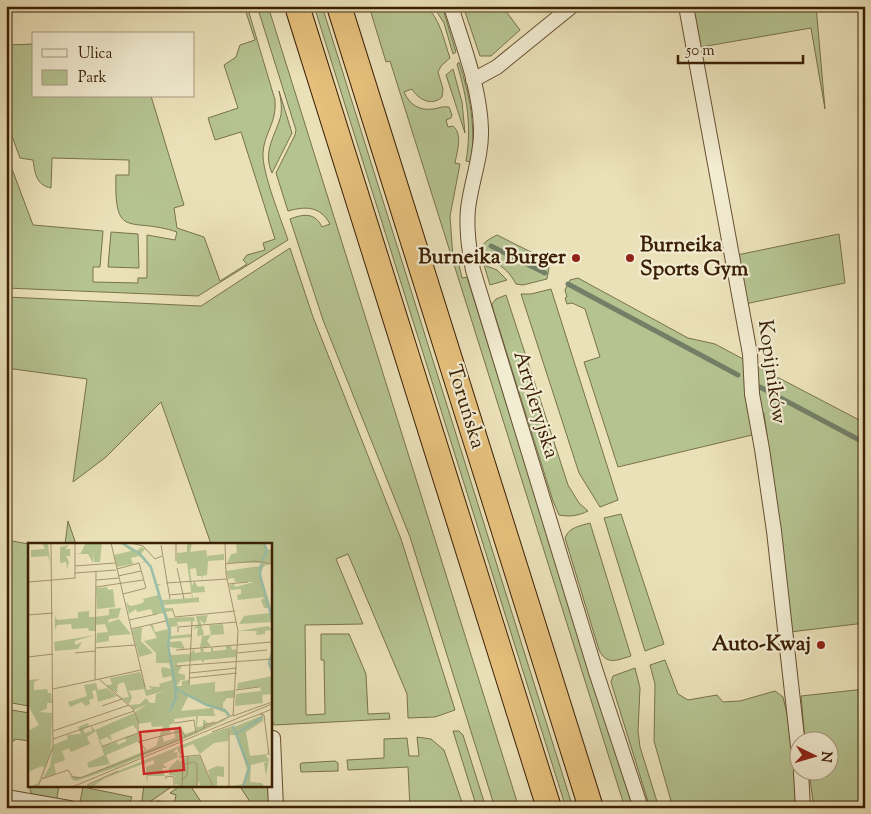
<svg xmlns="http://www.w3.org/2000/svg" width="871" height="814" viewBox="0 0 871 814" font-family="'Sorts Mill Goudy',serif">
<rect width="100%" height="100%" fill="#ebe1b9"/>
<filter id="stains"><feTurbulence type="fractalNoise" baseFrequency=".004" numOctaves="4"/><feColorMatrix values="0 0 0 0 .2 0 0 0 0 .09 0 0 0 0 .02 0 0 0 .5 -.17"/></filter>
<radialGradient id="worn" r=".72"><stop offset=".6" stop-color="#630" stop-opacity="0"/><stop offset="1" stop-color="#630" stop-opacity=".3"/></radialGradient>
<path fill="#b5c391" stroke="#78724b" d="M244,6h3l28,94c2,23 -11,33 -12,53 -1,20 18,66 25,87l-90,56 -192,-8v-135l27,72 70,6 -3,36h-7v15l45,1v-5h9v-43l28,5 2,-8c-47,-16 -63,10 -61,-57h13v-15l-77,-2 -1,30c-15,-3 -16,-15 -18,-28l-13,-2 -14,-38v-75l28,-1v52h117l33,109 -10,3 3,20 27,9 16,44 27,-17 -4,-4 4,-5 18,-5 -2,-7 12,-4 -34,-107 -26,8 -7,-22 30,-10 -14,-43 12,-8 4,-12 15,-5z
M257,6h11l251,802h-24l-85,-271 -87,-217 -33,-101c13,-5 25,-7 32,8l8,-3c-10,-18 -24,-18 -42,-13l-12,-38 19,-38 1,-5z
M314,6h8l251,802h-7z
M369,6h56c15,11 19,35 25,52l-9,8 -3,6 5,17 -1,8c-11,10 -24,2 -30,-8l-8,3c5,12 15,19 29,17 6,-1 10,-3 16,-2l3,8 -1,3 -5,2 2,7 5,-1c10,8 4,26 2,37l5,1 -10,52 3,42 6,7 3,13 5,-1 166,531h-8l-235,-747 -4,1z
M433,6h9l14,46 -3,2 -9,-31z
M463,6h39l18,24 -29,26h-11z
M693,6h123l9,103 -14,-81 -110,19z
M459,62c11,34 17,65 12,100l-5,-1c6,-34 1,-64 -9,-97z
M453,69l9,33 3,31 -19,-58z
M279,91l13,42 -20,40c-10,-22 4,-38 9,-58 1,-8 0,-16 -2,-24z
M111,232l27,2 1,34 -31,-1z
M839,234l6,49 -100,21 -8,-49z
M497,235l50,25 2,8 -2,11 -24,6 -7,-1c-10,-18 -18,-20 -37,-28 0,-11 8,-16 18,-21z
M290,248l23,69 88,222 54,171 -20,7 -27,1 -1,-24 -59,-140 -12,5 27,65 -58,1 1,90 19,-1 -1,-54h-3v-26h28l17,40 2,40 21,-1 1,6 -116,6 -4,-11v-170h-59l-50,-142 -55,55 -33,25 14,-103 -81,-11v-71l195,9z
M484,265l13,5 10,10 -17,5z
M578,278l110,60 27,6 30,16 7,75 -134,32 -34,-105 16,-5 -15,-48 -13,-6 -5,1 -2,-6 2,-1 -2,-7 5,-10z
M551,289l67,211 -18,7 -21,-34 -58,-179h10z
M506,295l62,190 11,18 9,8c-10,5 -18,6 -29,4l-6,-14 -60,-192 -1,-5 4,-5z
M756,366l109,57v200l-75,9 -5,-66 -21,-153 -5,-2z
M621,514l43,130 -19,7 -41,-133z
M68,521l8,23h-11z
M590,523l41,133c-14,4 -24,10 -32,-6l-34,-112c4,-11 15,-12 25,-15z
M6,540l23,4v162l-23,-4z
M665,660l13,34 10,6 29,-5 6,7 17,-1 35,-10 8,6 8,34 5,29 1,48h-124l-19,-67 1,-57 -5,-19z
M635,668l5,20 -2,43 2,16 19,61h-9l-39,-126 2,-6z
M865,689v119h-51l-5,-36h19v-30l-23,-1 -4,-45z
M6,709l23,4v28l-14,-2 -1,2 -8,-1z
M453,731h6l4,4 23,73h-9z
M417,737l14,2 13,11 20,58h-54l-2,-41 -60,3 -1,-10 37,-2v-19l23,-1 2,18h10z
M335,761l3,2v8l-37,1 -1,-8 2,-1z
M31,785h28l-2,13 -3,2 -22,-4 -2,-7z
M144,785h30l-33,23z
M181,785h9l15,23h-57l10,-7 16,4 2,-10 -6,-2z
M239,785h29l1,23h-15z
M83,787l49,10c-1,3 -3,7 -6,10 -9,4 -35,0 -45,-2l-1,-3z"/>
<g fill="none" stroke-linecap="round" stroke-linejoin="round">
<path stroke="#737f67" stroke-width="5" d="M491,246l54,27
M568,284l170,91
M760,387l105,56"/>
<g stroke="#675032" stroke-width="16">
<path id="street" d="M451,6c12,40 29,82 30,123 1,27 -10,53 -13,80 -2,20 1,41 5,61l123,402 45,136
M686,6l64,348 2,40 10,55 12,82 24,215
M473,80l24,-13 75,-61
M273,738l3,70
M801,772l2,36
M6,797l63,11"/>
</g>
<g stroke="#3b2005" stroke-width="26">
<path id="highway" d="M297,6l252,802
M339,6l252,802"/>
</g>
<use href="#street" stroke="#f2ecd2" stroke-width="14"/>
<use href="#highway" stroke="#e6c07c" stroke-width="24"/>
</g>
<g fill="#8f2418" stroke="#f2ecd2" stroke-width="2">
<circle cx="576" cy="258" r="5"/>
<circle cx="630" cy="258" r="5"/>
<circle cx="821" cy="645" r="5"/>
</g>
<g text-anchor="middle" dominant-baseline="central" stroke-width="4.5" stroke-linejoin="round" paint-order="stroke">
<g font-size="21" font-weight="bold" fill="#3b2005" stroke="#f2ecd2" text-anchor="end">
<text x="640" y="246" text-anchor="start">Burneika<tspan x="640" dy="24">Sports Gym</tspan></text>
<text x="566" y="258">Burneika Burger</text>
<text x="811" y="645">Auto-Kwaj</text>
</g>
<g font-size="21" fill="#3b2005" stroke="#f2ecd2">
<text transform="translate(771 372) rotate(82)">Kopijników</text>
<text transform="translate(535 405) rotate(73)">Artyleryjska</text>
<text transform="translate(465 407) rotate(73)">Toruńska</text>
</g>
</g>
<g transform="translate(28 543)">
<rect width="244" height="244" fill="#ebe1b9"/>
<path d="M14,0h6l2,20 -2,-7 -17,1v-7l14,-1zM74,0l-2,19h-6v-10l-1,11 -5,-9h-12l5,-1 4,-9zM93,0l16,8 4,-4 4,2 -4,5 10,12 6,18h4l-3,2 4,14 30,-2 -5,-35 -10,1v3v-14l10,-1v-9h5l-2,9 16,-2 1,6 17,-2v6l-16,1 -1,14 -5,1 1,4 -2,-4h-4l-1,-8 -6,1 2,17 2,-5 4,6 6,-1 1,6 -13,1 1,5 6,-1v5l-35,3 1,3h6l1,3 -6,1 2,6 26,-1 1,4 -18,1 1,4 -7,1v9l21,-2v3l-22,2v3l11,-1 4,8 -16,-2 2,8 19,-1 4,-5 1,4 6,-1 -1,-3 3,-1 1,4h7v-4h2v3l13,-1v-4h5l1,4 4,-1v8l-32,3v3l-3,-3 -24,3v3h5l-4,7 7,2v5h-4l-5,6h6v-5l7,-1 1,5 25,-3v10l20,-2 -1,8h-7l-4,5v5l8,7 -18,-7 2,8h-17l-1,11 6,-1v-7l6,5 6,-2 -17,10 25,-12 5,-1 -28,13 -83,35 -41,14 -4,-2 -4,-7 3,4 11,1 74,-31 7,-20 -11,1 -1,-5 -13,2 -3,-12 13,-8 -14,6 -4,-5 10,-1 6,-6 4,5h5l1,-9 12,-4 -22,6 -2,-7 -15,2 3,6 -3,7 -13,-10 7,4 6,-1 -5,-15 -6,2 -1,9 -11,-7 6,-2 -2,-6 30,-6 7,18 5,-1 -4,-3 12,1 -1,-3 13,-4 -1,-4 -8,2 -2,-7 1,-4 9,2 -2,-6h-13v-10l-12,-12 13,-3 -7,-13h3l2,7 14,-3 -5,-16 -11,2 -2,-6 -14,3 -1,-3 -7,5 -3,-12 4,4 10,-2 4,-2 -1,-3 15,-4 -8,-27 -4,-6 -6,1 5,-2 -6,-5 -8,2 2,6 -16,3 -3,-12 17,-4zM160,154l24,10v1l-31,3zM168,173v14l-11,4 -5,-8 -6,2 1,10 -11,4 -2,-7 9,-2 -2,-8 6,-2 -1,-4zM208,0h28l3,7 4,-1 1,14h-45l4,-9 6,-1zM41,2l-4,4h5v7h-4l3,6 -2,7 -1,-7 -6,1v-16zM233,20l9,1 -6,2 -4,7 12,38v11l-33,2 5,-8 26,-3 -1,-5h-5l-3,-8 4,-3 -27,3 -1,-5 4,-1v-5l-10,1 -2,-5 5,-1 1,3 19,-5h-19l-1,-4 -6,1 -2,-8 34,-5zM79,44l1,3 5,-1 2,18 -18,2 -1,-21zM93,65l-3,10 -9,1 -1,4 11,-4 12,15 -22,2v5l-13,2 1,-10 11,-1 -3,-8 -10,1v6h-6l-1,-3 -16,1 -1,-5 -14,1 -2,5v-14l2,4 21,-2v-6l11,-1v6h6l14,-2v-6zM180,72l-3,9 -5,-4 4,15 -7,1 1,-8 -5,1 5,-4 -2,-9zM195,81l1,10 -13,1 -4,6 4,5 -11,2 2,-12 9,-1 -2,-10zM240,83l4,4 -7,1v3l-9,1 1,-4h-19zM114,84l-1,14 12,12 -14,4 -7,-27zM67,92l-20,6v4l7,-3 -4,7 -23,2 -1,-9zM244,133v18l-10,1 1,8 -28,3 1,-12 25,-3 -1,-4 -23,2 1,-6zM12,136l-6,3v8l13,-1 1,4h3l1,10h-5v5l-7,4 12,1 -1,39 -14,35h-7l8,-4 6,-15 -2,-2 -14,6v-41l11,-6 -11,-20v-25zM68,140l2,7 9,-2 10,8 -19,6 -2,-12 -4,1 2,7 -5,2 1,4 -5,2 -2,-4 1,4 -2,-4 -12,5 -2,-5 19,-6 -3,-11zM106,170l3,7v10l-4,-5 -23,10 2,6 -5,-4 -7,3 3,6 14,-4 1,3 8,-4 -1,-4 12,-3v8l-31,13 4,9 -21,4 -2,-5 17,-8 -8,-24 -9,6 3,7 -19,8 -2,-4 -7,3 3,9 -11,4 2,10 -13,4 7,-12 3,-21 15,-6 -1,-4 14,-1 -3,-7 10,-4 1,3 -6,3 2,4 7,-2 -1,-5 4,4zM235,172v6l-17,11 4,24 17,-2v-4l1,4 -2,2 3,3 -3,17 -2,-13 3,-2 -16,4 -1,17 12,1 2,4 -31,-1 10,-2 4,-15 -11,-34h-6v-7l-2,13 -14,2 -14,11 -7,-10 -10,4 -3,8 -3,-8 -4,5 4,-1 1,5 -15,7 4,4h-5l3,8h-17l-1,8 -1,-17 8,-3v-4l-49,18 -11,8 -9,1 33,-16 96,-39 19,-6 1,1zM168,213h4l11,26 -3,-12 9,-4 7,1v10l-7,-1v11l-17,-1 -1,-5 -2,6 -19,-1 -4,-1 6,-1h-5v-8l-6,-1v-7l9,-9 2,3 3,-3 -3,-1z" fill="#b5c391" fill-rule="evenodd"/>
<path fill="none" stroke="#99bea9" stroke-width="2.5" d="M94,0l18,11 11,13 19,65 -2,14 8,43 31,16 18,5 4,6M234,18l5,-10 -3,-8M233,21l-1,11 12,44M244,110l-3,10 3,8M142,168l6,-13 -1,-12M205,183l16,42 -6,19M209,190l26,-16"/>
<path fill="none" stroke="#a59471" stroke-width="1" d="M83,0l34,144M103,0l12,3 12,13 7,-3M124,0h30M148,0v18M197,0l1,31 12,57 -5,85 39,-14M133,2l9,54M197,21l30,-3 17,3M47,23l40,-3M149,25l7,31M89,26l22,-6 7,25 -23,6M47,30l41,-3M90,33l23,-5M25,37l22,-2v-35M68,37l23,-2M0,39l25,-2M138,40l61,-4M200,41l20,-2M68,44l47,-7M141,52l22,-2M144,65l3,9 60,-6M0,72l25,-2M101,77l28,-6M103,86l35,-8M150,89v-5l59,-5M67,105l40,-3M148,107l96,-8M47,110l20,-2M209,110l30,-3M0,114l25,-3M148,123l96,-7M162,130l47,-5M161,135l48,-5M71,136l34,30 5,12v20l8,9M67,137l1,-108M161,141l3,-63M25,146l88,-19M208,147l23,-3M74,163l20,-7M147,180l19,-3 2,13M176,186v-4l11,-3M201,187v57M25,188l76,-26M184,189l48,-18M25,196l81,-28M110,199l43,-11 5,6M75,203l35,-13M241,212l-5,-40 -4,-1 12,-5M151,214l21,-2 13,32M14,236l26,-9 5,7 7,1 94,-36 59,-27M138,236v-3l8,1v10M154,237l5,-4 1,-20M59,242l31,-14M10,244l15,-40 -2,-203M44,244l200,-83M84,244h62M154,244l1,-22 10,-3 4,2v22l8,1"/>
<path fill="#d62828" fill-opacity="0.15" stroke="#d62828" stroke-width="2.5" d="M152,185l4,42 -40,4 -4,-42z"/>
<rect width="244" height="244" fill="none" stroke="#3b2005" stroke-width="2.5"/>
</g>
<rect width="871" height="814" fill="none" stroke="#ebe1b9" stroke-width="25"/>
<rect x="8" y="8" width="856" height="799" fill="none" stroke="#3b2005" stroke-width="2.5"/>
<rect x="12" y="12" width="846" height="789" fill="none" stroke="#3b2005"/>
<rect x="32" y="32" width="162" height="65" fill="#f2ecd2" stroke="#a99a80"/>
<rect x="42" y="49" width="25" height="8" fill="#f2ecd2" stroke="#a99a80"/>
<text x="78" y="58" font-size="15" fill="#3b2005">Ulica</text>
<rect x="42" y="70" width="25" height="15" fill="#b5c391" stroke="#a99a80"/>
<text x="78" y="82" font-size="15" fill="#3b2005">Park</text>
<g transform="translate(814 756) rotate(95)"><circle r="24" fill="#f2ecd2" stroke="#a99a80"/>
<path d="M0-4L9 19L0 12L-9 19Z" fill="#8f2418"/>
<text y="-8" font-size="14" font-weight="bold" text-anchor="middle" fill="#3b2005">N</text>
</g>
<path d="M678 55v8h125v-8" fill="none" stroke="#3b2005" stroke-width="2.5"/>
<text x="686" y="55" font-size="15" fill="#3b2005" stroke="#f2ecd2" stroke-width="4" paint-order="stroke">50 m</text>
<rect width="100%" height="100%" filter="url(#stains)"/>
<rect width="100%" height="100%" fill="url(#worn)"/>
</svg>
